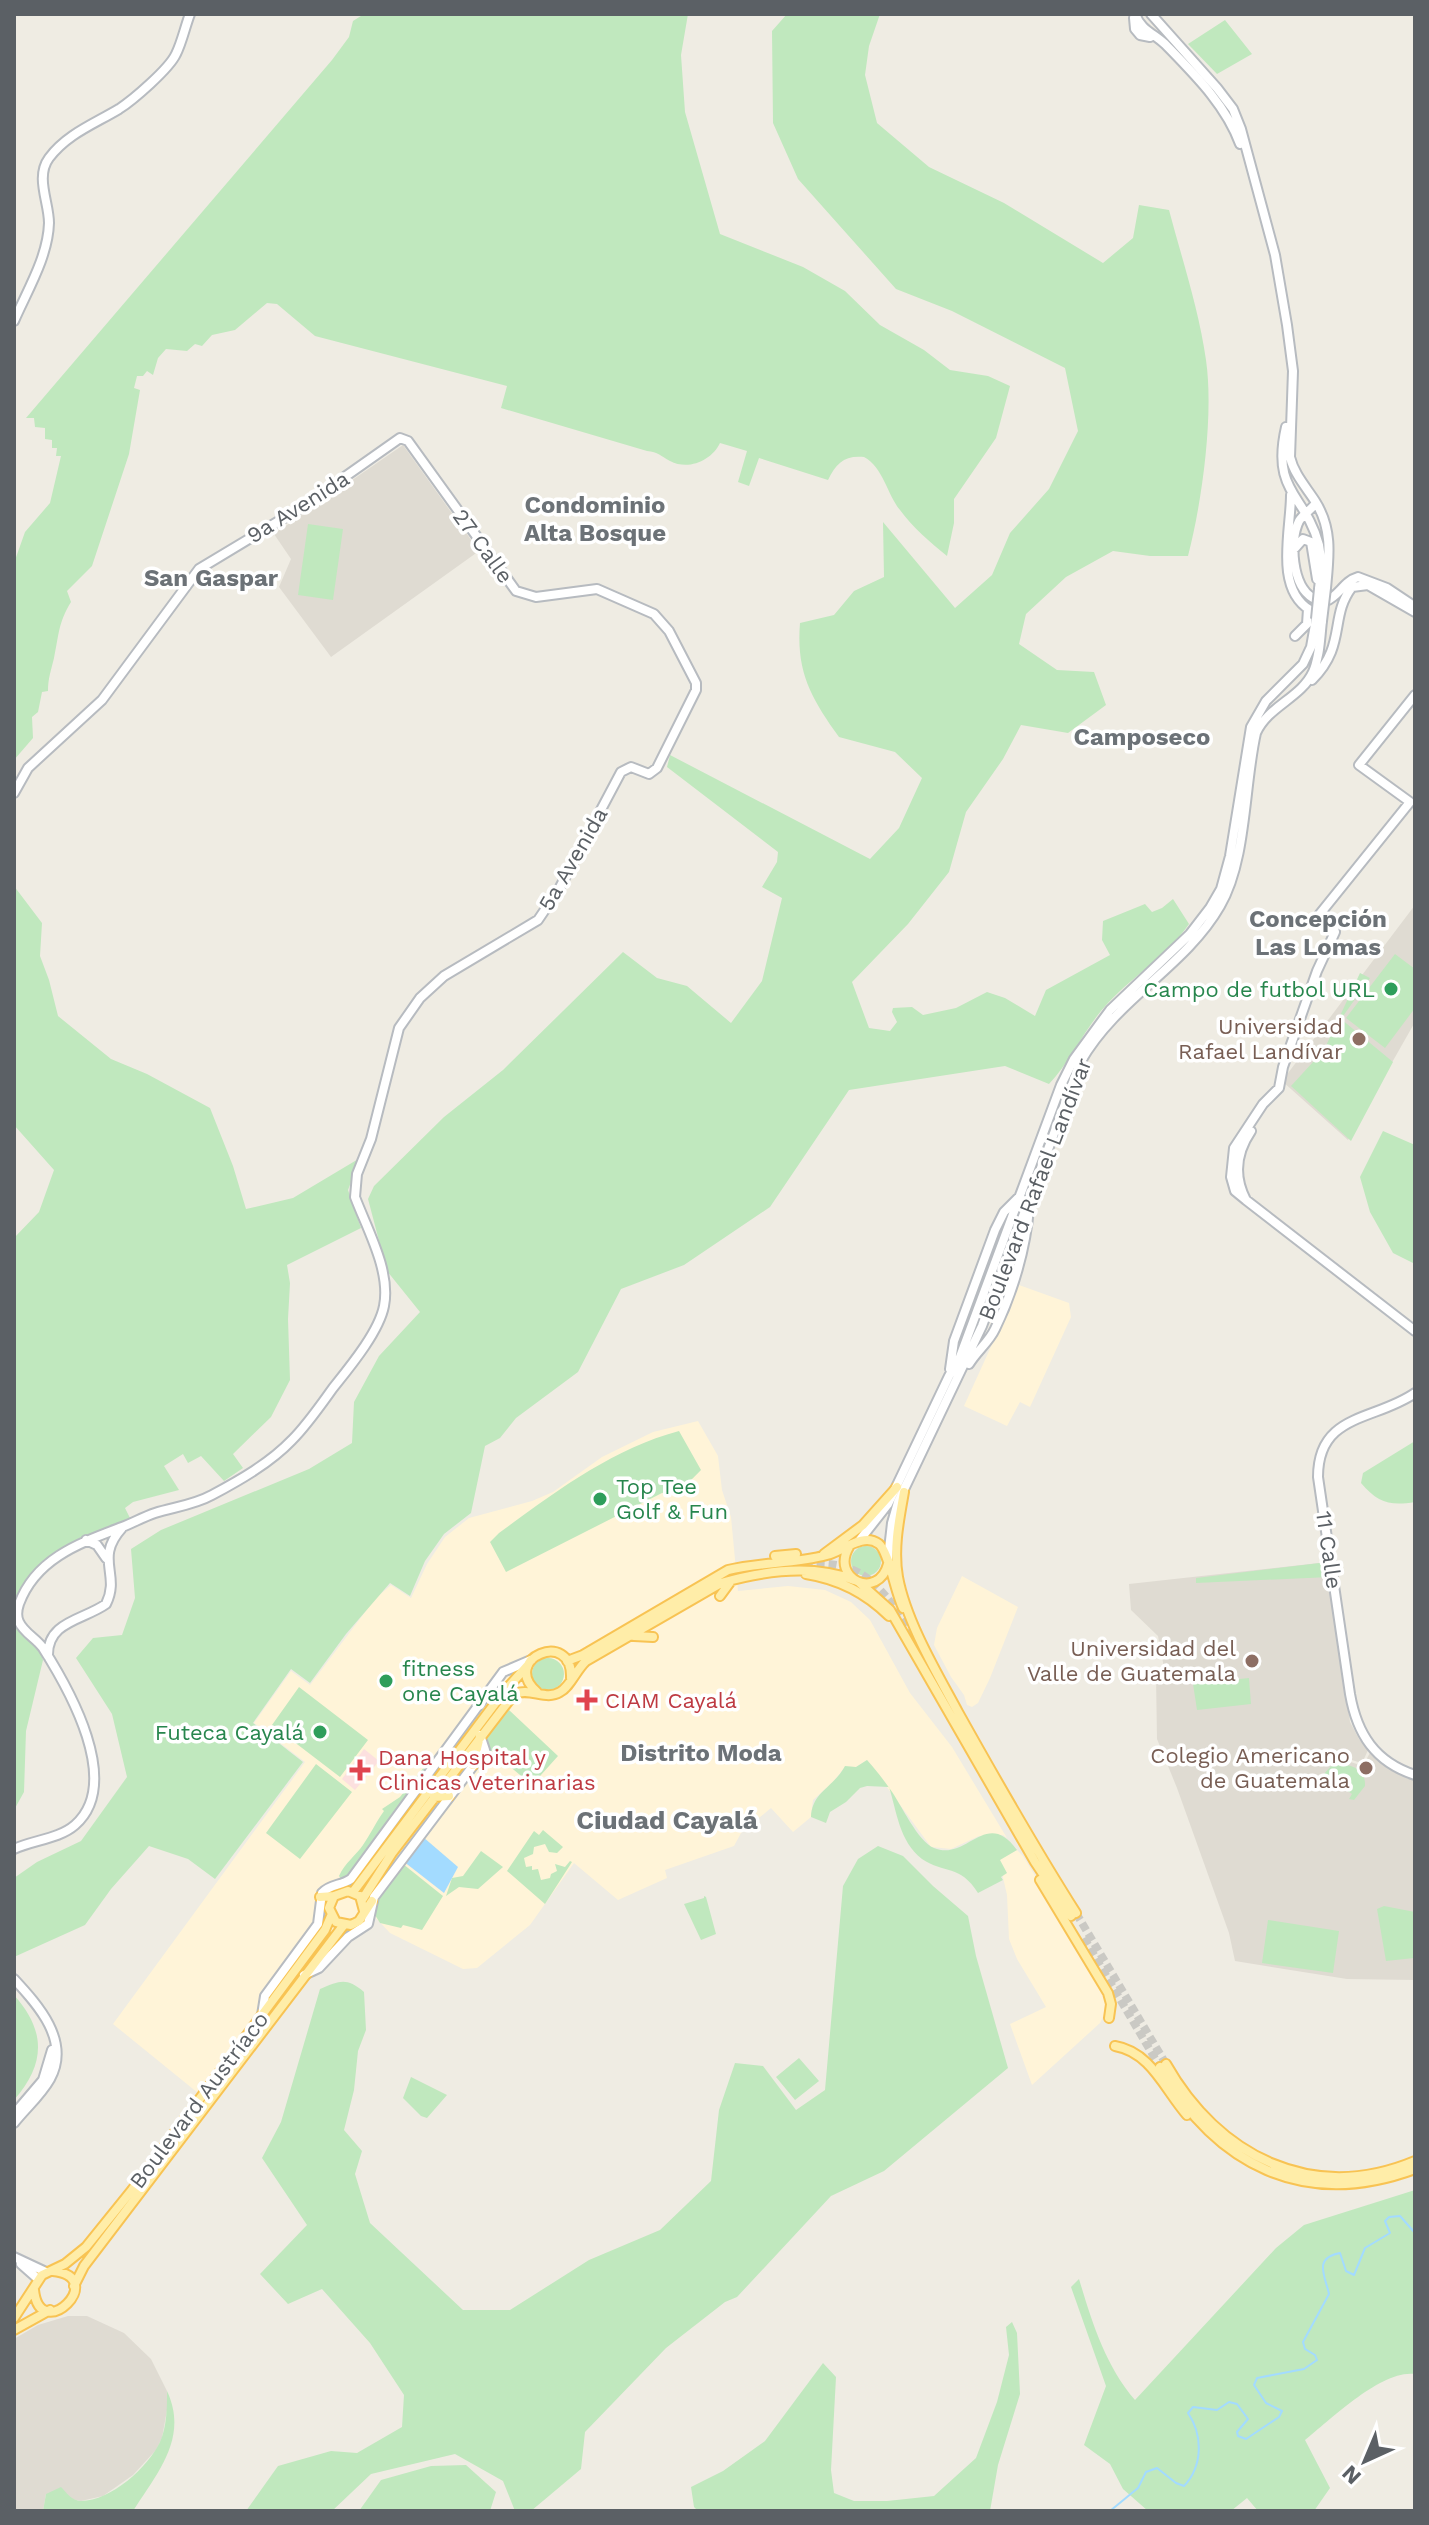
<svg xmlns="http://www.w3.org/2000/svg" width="1429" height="2525" viewBox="0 0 1429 2525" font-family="'Work Sans',sans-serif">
<rect width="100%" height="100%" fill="#efece3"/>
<path fill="#fff4d8" d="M1019,1285l50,18 2,14 -41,90 -10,-5 -13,24 -43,-20z
M698,1421l20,35 4,34 9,27 7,74 50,-5 37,4 26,12 19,18 40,73 42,54 55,91 -4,-3 -24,1 -28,13 -20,-2 -64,-87 -11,7h-11l-12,15 -20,18 -2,17 -18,15 -22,-24 -30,25 -7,13 -69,24 2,8 -49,22 -44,-37 -44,62 -53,43 -14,1 -73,-36 -17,-18 -5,12 -10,8 -20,11 -21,-19 -119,166 -85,-69 192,-262 -51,-39 37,-52 19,14 65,-86 16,-14 20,13 16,-34 18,-27 24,-19 63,-17 21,-9 49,-35 51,-25z
M962,1576l56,31 -28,71 -12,25 -6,4 -5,-2 -3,-10 -13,-18 -17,-32 3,-17z
M1017,1850l6,6 84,137 1,14 -8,16 -68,62 -22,-61 36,-17 -29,-48 -8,-20 -2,-44 -8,-35z"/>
<path fill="#dfdbd2" d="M403,445l76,106 -148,106 -52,-70 12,-28 -17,-25z
M1415,905v117l-67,118 -66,-59z
M1328,1562l22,160 9,17 9,11 -4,9 -6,3 -35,-12 4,5 30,9 9,-4 5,-9 20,19 24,10v200l-68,-1 -112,-18 -6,-28 -52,-145 -20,-49 -1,-63 44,-5 2,12 29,-4 -27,2 -2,-11 -7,-3 -30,6 -7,-37 -27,-26 -2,-26z
M68,2316h19l37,17 27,26 16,32v19l-5,28 -6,12 -23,25 -30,21 -22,5 -35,-7 -3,17h-29v-172l24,-14z"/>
<path fill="#fce0df" d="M364,1749l15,12 -24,29 -13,-11z"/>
<path fill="#c0e8be" d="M364,14h324l-7,41 4,57 35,122 83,33 42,24 35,34 44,25 26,20 38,6 22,10 -14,52 -42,61v24l-7,33c-17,-14 -34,-28 -47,-46 -13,-16 -17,-43 -36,-53 -19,-2 -28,6 -36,23l-69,-22 -10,28 -11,-4 9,-31 -27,-8c-8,17 -31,28 -50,18 -9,-5 -12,-9 -23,-10l-146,-43 6,-22 -192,-50 -38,-32 -10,-1 -32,27 -23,5 -10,11 -7,-2 -8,7 -21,-2 -8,9 -5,17 -6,-4 -4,5h-6l-3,12 6,2 -11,64 -37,112 -25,25 4,11c-13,21 -12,33 -17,56 -3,13 -6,20 -6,33l-6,1 -4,20 -6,5 1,21 -19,22v-197l11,-31 25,-29 11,-47h-5l1,-8h-5v-8l-7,-1v-11l-10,-1 -1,-9h-8l306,-358 17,-23 4,-16z
M787,14h93l-11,32 -4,29 12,48 52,44 75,36 99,60 30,-25 6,-33 30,5c13,49 30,100 37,150 8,55 -4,142 -18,196h-38l-37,-5 -47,26 -40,37 -7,30 38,26 37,2 12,33 -38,28 -47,-8 -18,34 -37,53 -17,60 -41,52 -56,58 17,46 21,3 7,-9 -5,-10 1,-4 19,-1 11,8 33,-7 31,-16 18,6 30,18 11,-26 64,-35 -8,-15 1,-19 42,-17 7,8 10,-4 11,-9 16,25c-24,34 -54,50 -81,79 -23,24 -36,57 -59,81l-44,-18 -156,24 -79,117 -86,58 -63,24 -43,83 -62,46 -16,20 -15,8 -14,67 -27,21 -19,27 -15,35 -20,-13 -44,51 -36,49 -19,-14 -38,54 50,39 -88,117 -27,-20 -39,-13 -38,43 -26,36 -71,32v-79l23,-16 44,-21 46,-64 -15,-63 -36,-56 17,-20 29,-3 13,-37 -4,-49 30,-19 148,-61 43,-26 2,-41 25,-46 41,-44 -33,-41 -19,-72 6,-13 70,-69 59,-47 120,-118 34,26 30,8 44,37 31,-42 20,-83 -20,-11 15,-25 1,-10 -111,-85 3,-12 200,104 29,-31 23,-50 -27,-26 -56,-15c-28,-39 -43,-65 -39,-114l34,-8 20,-24 30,-14 -1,-55 72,86 37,-33 18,-42 39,-44 29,-58 -13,-63 -113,-57 -56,-22 -98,-110 -25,-56 -1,-92z
M1225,20l27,34 -35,20 -29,-30z
M308,524l35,5 -10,71 -35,-5z
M14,886l28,37 -2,33 9,24 9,36 53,43 36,15 63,34 23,58 13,43 47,-11 67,-40 -12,32 13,38 -74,37 3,18 -2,36 2,61 -19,37 -38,37 10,14 -19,13 -23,-25 -13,7 -5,-9 -19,12 15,24 -46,12 -8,6 6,12 -44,17 -41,22 -32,54v-375l25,-26 15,-42 -40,-45z
M1395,954l20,15v39l-30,40 -39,-30z
M1360,973l10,5 -29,41 52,43 -42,79 -60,-55 33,-36z
M1383,1131l32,14v119l-22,-11 -23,-41 -10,-35z
M679,1431l22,39c-11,12 -22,21 -39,23l-156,79 -16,-30 9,-9c56,-41 113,-84 180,-102z
M1415,1441v61c-25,4 -37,1 -54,-19l2,-10z
M851 1561a15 15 0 1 1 30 0a15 15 0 1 1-30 0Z
M1328,1562l2,15 -134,6v-5z
M14,1620l5,10 20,18 4,12 -17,71 -2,61 -10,18z
M532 1674a16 16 0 1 1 32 0a16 16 0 1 1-32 0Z
M1249,1678l2,26 -54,6 -4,-26z
M299,1687l69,53 -28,37 -68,-52z
M509,1710l49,46 -26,29 -43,-36 -2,-13z
M433,1756l3,2 -88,118 -6,4 -3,-4c6,-13 17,-21 24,-31 7,-10 13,-23 21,-34l-2,-2 18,-12z
M867,1760c8,9 16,19 23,29 11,15 28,53 44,59 33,14 52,-41 83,2l-17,10 7,13 -6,4 2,3 -25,13c-18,-29 -34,-19 -56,-34 -23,-18 -25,-47 -33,-72l-22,-1 -7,2 -14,14 -16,10 -4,11 -15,-6c1,-25 22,-29 34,-51l11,1z
M316,1764l36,28 -52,67 -34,-26z
M1333,1764c16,0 33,3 32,22l-11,14 -5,-1 3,-5 -23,-16 -3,3 -5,-4z
M543,1830l20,17 -6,6 -8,-1 -4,-8 -11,3 -1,7 -9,4 2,9 6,-1v4l6,-1 3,11 9,-2 1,-4 6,-3 -2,-7 10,3 5,-6 2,1 -27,42 -38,-33 27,-40 5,4z
M878,1846l25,10 30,30 35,30 8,40 32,112 -124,103 -53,25 -94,101 -12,5 -59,46 -81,84 -4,37 -50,42h-16l-12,-30 -48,-27 -84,20 -39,37h-86l32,-45 53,-15 26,2 45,-26 2,-32 -34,-52 -48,-54 -34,15 -28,-30 47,-49 -45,-67 19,-36 39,-133c20,-8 26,-12 44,3l2,38 -8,21 -4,39 -10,40 18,21 -7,23 15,49 93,87h47l79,-50 71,-30 51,-49 8,-71 16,-47 28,3 33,44 29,-20 18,-204 15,-27z
M481,1851l22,16 -25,22 -19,-2 -13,9 6,-18 11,-2z
M403,1864l40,32 -21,34 -19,-5 -2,3 -21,-5 -5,-8 4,-17z
M704,1896l2,1 10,37 -15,6 -17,-36 20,-6z
M1384,1906l31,6 -1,46 -28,3 -9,-52z
M1268,1920l71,11 -6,42 -71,-10z
M14,1995c32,36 32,68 0,105z
M799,2058l20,23 -24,19 -19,-23z
M411,2077l36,18 -20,23 -6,-2 -18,-18z
M1415,2190v184c-33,-5 -85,46 -110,66l25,48 -16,23h-56l-11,-13 -16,13h-83l-25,-22 -13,-25 -26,-19 22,-59 -35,-99 8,-8c13,43 26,86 56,121l141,-152 28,-23z
M1012,2322l5,11 3,61 -22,71 -8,46h-292l-4,-4 -3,-20 32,-16 42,-30 58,-78 13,14 -5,93 3,23 20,8h33l47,-5 42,-38 21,-56 12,-47 -3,-28z
M167,2391c22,47 -10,82 -34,120h-90l3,-17 15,-7c5,5 11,14 20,14 30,0 67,-34 79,-59 7,-16 7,-34 7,-51z
M466,2465l30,27 -6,19h-131l22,-31 50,-14z"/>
<path fill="#a3dbff" d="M423,1837l35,30 -14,26 -41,-32z"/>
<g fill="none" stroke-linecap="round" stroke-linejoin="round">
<path stroke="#a3dbff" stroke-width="2" d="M1110,2511l28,-23 8,-16 11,-4 19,15 8,3c19,-20 19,-51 4,-73l5,-6 24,3 12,-8 8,2 11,15 -11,13 1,4 8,3 33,-22 3,-6 -16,-8 -12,-18 3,-7 47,-9 13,-9 -2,-5 -10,-6 -2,-7 26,-48c-4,-19 -16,-36 11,-41l6,18 8,4 11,-27 25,-15 -5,-12 4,-4 11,-1 15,17"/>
<path stroke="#cac9c4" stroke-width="8" stroke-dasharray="8 4" stroke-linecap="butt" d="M745,1571c95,-12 117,-21 170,68
M1076,1913l90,151
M1084,1938l76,129"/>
<g stroke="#b7bbc0" stroke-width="12">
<path id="secondary" d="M1135,14c6,16 18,19 30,30 29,30 61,61 75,100
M1151,14l66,74 16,21 8,20 34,126 12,70 6,46 -3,86c4,17 16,30 25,44 18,28 14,56 11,87
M1134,18l1,11 5,6 10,2
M14,321c13,-30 34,-64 35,-98 0,-21 -14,-46 0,-65 18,-24 45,-34 70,-49 14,-9 50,-40 57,-55 6,-12 9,-27 14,-40
M1286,427c-15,66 19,66 33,118 3,14 2,29 0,44
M1291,495c0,35 -17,93 19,115
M1295,548l8,-9 8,3 6,37
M1313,598c-21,-12 -24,-57 -14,-77 4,-7 12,-11 17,-18
M1326,601c13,-5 18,-20 32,-24l29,11 24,16
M1295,636l12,-12 1,-15
M1312,680c35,-35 17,-63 40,-93l16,-2 47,27
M14,793l14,-25 74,-68 97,-131 103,-62 98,-69 8,3 108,150 20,6 61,-8 57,25 15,17 27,52v7l-39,78 -8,6 -18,-7 -10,5 -62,117 -21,31 -94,56 -24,22 -21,30 -28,111 -14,35 -2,23c12,32 36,74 29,109 -5,26 -35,62 -51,82 -13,18 -26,37 -41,52 -22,23 -52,40 -80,55 -18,10 -38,12 -57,18 -12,4 -22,10 -33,14 -42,16 -86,31 -103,77 -2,6 -3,12 0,18 5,11 17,16 24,26 26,41 80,135 32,177 -16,14 -42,15 -61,24
M1251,1131c-15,22 -17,46 -5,69l169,131
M1246,1200l-11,-9 -4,-14 3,-29 29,-44 16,-16 4,-21 34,-96 18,-39 -1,-4 -15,-13 91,-113 -51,-37 56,-70
M969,1364c8,-13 20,-22 26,-35 18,-37 31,-81 34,-121
M950,1369l4,-28 41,-111 9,-18 16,-16
M1415,1393c-40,28 -97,20 -97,84l32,217c7,40 25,68 65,81
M86,1540l11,5 9,13
M859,1541l29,-37 61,-128 11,-19 101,-272 13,-26 36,-49 80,-76 20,-26 11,-19 9,-33 21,-129 15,-26 37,-37 8,-17 5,-28
M888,1558l4,-35 6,-21 84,-176 99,-265c36,-63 104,-94 139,-155 27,-46 24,-121 36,-173 12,-27 45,-35 57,-61 7,-16 7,-34 9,-51
M48,1656c-1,-35 36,-36 58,-52 15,-30 -12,-45 16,-76
M304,1975l15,-7 29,-31 20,-13 6,-27 111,-147 -5,-15
M14,1979c24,26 57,62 36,100 -9,16 -24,29 -36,44
M262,2015l3,-19 53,-72 4,-31c8,-9 19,-7 29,-14l152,-207 28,-12
M14,2114l29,-34 9,-30
M14,2257l32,15
M21,2264l17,15"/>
</g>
<g stroke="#f8c353" stroke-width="12">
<path id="primary" d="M904,1492c-5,28 -11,57 -6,85 8,44 39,96 60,135 38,68 76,135 118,201
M849,1547c-19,32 29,54 39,17
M824,1554l39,-29 34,-38
M775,1556l21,-2
M806,1574c32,5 60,19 83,42
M860,1583l30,27 145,252 36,54
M720,1596l11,-15
M634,1636l19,1
M567,1661l16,-6 145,-85c32,-8 66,-6 99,-15 16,-4 36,-23 52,-11 10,8 16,48 24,64
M537,1692c-38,-33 36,-64 34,-14
M473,1765l7,-29
M434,1797l15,-1
M1040,1880l68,113 3,11 -2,14
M353,1892l149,-198 26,-29
M320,1897l14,-1
M362,1900l30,-47 122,-159c16,-7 32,7 46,-2 10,-5 16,-22 26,-31l135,-78c42,-12 92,-19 133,-3
M364,1911l-4,-15 -12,-5 -14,5 -5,12 7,14 15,3 8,-4 13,-20
M1115,2046c36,6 50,44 72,69
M1166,2064c52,92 146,140 249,97
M1160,2067c56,98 144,143 255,102
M74,2286l10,-20 259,-340
M34,2290c6,56 76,-13 19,-19
M14,2318l28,-43 23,-11 21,-17 46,-57 193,-260 6,-14
M14,2330l36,-20"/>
</g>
<use href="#secondary" stroke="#fff" stroke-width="8"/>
<use href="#primary" stroke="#ffeda8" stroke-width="8"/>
<g stroke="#b7bbc0" stroke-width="12" stroke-linecap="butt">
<path id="secondary-bridge" d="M1316,619l3,-30
M1322,621l4,-33"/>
</g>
<use href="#secondary-bridge" stroke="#fff" stroke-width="8"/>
</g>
<g fill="#2e9e5b" stroke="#fff" stroke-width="3">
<circle cx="1391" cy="989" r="8"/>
<circle cx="600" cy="1499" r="8"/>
<circle cx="386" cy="1681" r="8"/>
<circle cx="320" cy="1732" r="8"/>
</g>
<g fill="#8d6e63" stroke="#fff" stroke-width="3">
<circle cx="1359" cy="1039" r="8"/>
<circle cx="1252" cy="1661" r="8"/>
<circle cx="1366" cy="1768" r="8"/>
</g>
<g fill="#e0444e" stroke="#fff" stroke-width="3">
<path d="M583 1688h8v8h8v8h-8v8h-8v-8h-8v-8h8z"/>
<path d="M356 1758h8v8h8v8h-8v8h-8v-8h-8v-8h8z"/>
</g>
<g text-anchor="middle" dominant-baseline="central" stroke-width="7" stroke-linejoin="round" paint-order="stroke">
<g font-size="22" fill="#5b6065" stroke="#fff">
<text transform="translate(298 507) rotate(-32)">9a Avenida</text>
<text transform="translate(483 546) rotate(54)">27 Calle</text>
<text transform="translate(573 859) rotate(-60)">5a Avenida</text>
<text transform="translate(1035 1189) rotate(-69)">Boulevard Rafael Landívar</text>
<text transform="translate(1329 1550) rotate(82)">11 Calle</text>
<text transform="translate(199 2100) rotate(-53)">Boulevard Austríaco</text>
</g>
<g font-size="22" fill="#27864d" stroke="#fff" text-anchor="end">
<text x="1375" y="989">Campo de futbol URL</text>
<text x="616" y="1486" text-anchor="start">Top Tee<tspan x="616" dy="25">Golf &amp; Fun</tspan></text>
<text x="402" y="1668" text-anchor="start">fitness<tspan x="402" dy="25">one Cayalá</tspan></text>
<text x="304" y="1732">Futeca Cayalá</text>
</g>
<g font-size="22" fill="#785e54" stroke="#fff" text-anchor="end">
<text x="1343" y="1026">Universidad<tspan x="1343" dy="25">Rafael Landívar</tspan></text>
<text x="1236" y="1648">Universidad del<tspan x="1236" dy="25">Valle de Guatemala</tspan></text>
<text x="1350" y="1755">Colegio Americano<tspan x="1350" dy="25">de Guatemala</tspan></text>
</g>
<g font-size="22" fill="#be3a42" stroke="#fff" text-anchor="start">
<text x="605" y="1700">CIAM Cayalá</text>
<text x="378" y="1757">Dana Hospital y<tspan x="378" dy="25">Clinicas Veterinarias</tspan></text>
</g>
<g font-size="24" font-weight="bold" fill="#6c7277" stroke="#fff">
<text x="595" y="505">Condominio<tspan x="595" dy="28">Alta Bosque</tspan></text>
<text x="211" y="578">San Gaspar</text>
<text x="1142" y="737">Camposeco</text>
<text x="1318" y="919">Concepción<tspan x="1318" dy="28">Las Lomas</tspan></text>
<text x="701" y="1753">Distrito Moda</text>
</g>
<g font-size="26" font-weight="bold" fill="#6c7277" stroke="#fff">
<text x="667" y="1820">Ciudad Cayalá</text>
</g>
</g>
<rect width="1429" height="2525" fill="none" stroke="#5b6065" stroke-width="32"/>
<g transform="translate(1365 2461) rotate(224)" stroke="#ffffff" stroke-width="6" paint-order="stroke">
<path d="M0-6L14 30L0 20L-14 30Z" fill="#5b6065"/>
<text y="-12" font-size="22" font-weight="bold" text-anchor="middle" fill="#5b6065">N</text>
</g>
</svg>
